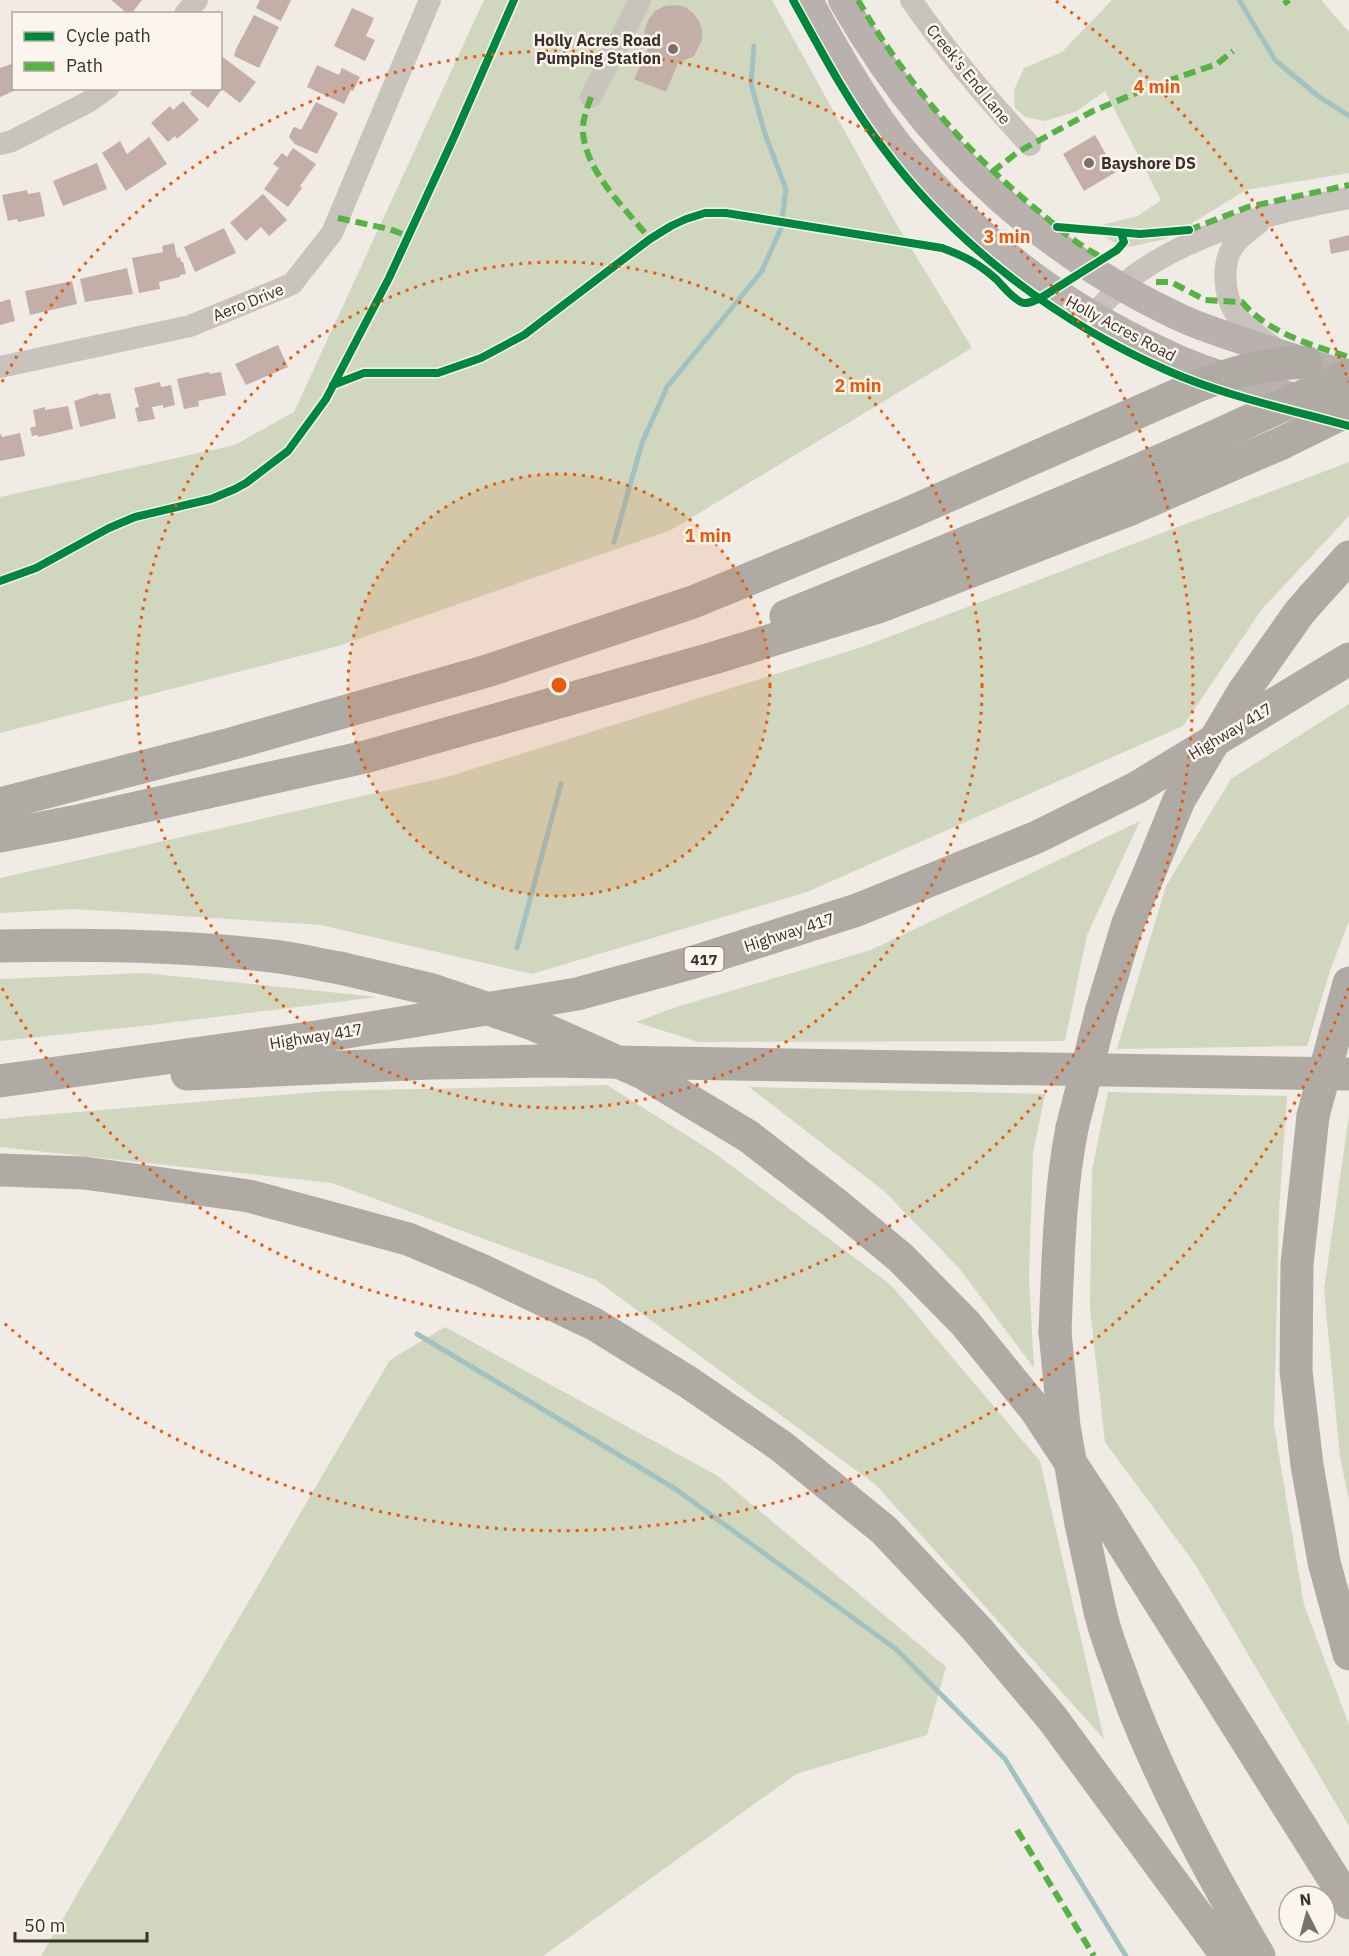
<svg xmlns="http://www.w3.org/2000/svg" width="1349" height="1956" viewBox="0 0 1349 1956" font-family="'IBM Plex Sans',sans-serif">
<rect width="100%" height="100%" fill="#f0ebe5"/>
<path fill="#d1d6bf" d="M484,0h288l119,215 81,133 -301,182 -336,117 -335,86v-236l235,-52 59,-33z
M1112,0h209l28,32v141l-103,17 -80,49 -42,9 -35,-20 49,-12 23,-16 -56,-109 -28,20 -32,10 -20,-4 -10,-9 -1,-18 10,-22 38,-16z
M1349,462v54l-87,93 -79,117 -376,166 -275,82 -211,-49 -247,-16 -74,4v-35l447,-101 415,-130z
M1349,704v217l-18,47 -24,78 -190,3 49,-163 65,-107z
M1140,821l-53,114 -22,106 -367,1 -62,-20 40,-15 195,-57z
M144,973l234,24 -227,28 -151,16v-62z
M607,1085l106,67 178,133 149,176 64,278 -228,-254 -280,-205 -264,-97 -332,-36v-28l19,-2 309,-26z
M749,1087l296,7 -12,59 -4,125 5,90 -75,-100 -75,-77z
M1108,1092l179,4 -8,114 -5,215 30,180 45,120v101l-154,-262 -90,-122 -15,-134 2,-138z
M1349,1115v385l-9,-43 -16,-168z
M445,1327l273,149 228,191 -19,68 -131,39 -253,182h-502l349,-596z"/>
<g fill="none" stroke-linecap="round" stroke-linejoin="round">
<path stroke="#a1c2c1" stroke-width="5" d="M1239,0l36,60 43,36 31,20
M614,542l28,-99 25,-56 95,-116 19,-43 5,-39 -21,-55 -14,-50 3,-38
M517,948l44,-164
M417,1334l257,154 222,161 109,110 121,197"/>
</g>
<path fill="#c3afa7" d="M111,0h31l-11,14h-3z
M260,0h31l-10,21 -25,-13z
M675,5l10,2 8,6 6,8 3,9v10l-8,16 -16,7 -12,29 -32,-13 14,-30 -4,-11 1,-10 4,-9 6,-8 10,-5z
M352,8l22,10 -8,18 9,4 -10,21 -31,-15z
M254,15l25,12 -20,41 -25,-12 2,-7z
M220,55l36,27 -16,21 -18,-14 -14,19 -18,-14 4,-6h26z
M14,63v25l4,1 -18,8v-29z
M317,65l22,10 3,-7 18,9 -7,14 -2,-1 -7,14 -37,-17z
M183,101l16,19 -22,19 -2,-3 -7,6 -17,-19 19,-17 3,4z
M316,102l22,11 -21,41 -22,-10 -6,-7 4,-9 2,-1 6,3z
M1095,135l21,37 -32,19 -21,-37z
M149,137l18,27 -41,27 -24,-38 18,-12 7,13z
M293,148l23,16 -16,22 2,2 -14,19 -24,-18 15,-21 -6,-4 9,-11 5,4z
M97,163l10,26 -44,17 -10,-25z
M27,190l1,4 12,-2 5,24 -27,6 -1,-3 -9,2 -6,-26z
M263,194l24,26 -18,16 -8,-9 -15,14 -16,-18z
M224,228l12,25 -41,19 -11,-25z
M1349,235v15l-18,4 -2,-14z
M174,243l3,15 3,-1 1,5h2l3,12 -6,1v2l-21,5 1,7 -21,4 -7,-35 31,-6 -1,-6z
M127,268l6,26 -48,8 -5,-23z
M72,281l5,23 -47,11 -5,-24z
M10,299l5,22 -15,4v-23z
M278,345l10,22 -42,18 -11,-21z
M209,372v2l12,-2 5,23 -28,6 1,5 -15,3 -7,-30z
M160,382l1,5 10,-2 4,20 -12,3v-3l-11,2 3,12 -17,3 -3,-14 4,-1 -5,-19z
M98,393v2l12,-2 6,25 -36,9 -6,-26z
M68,406l5,23 -35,8v-2l-6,1 -2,-8 6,-2 -3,-16 12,-3v3z
M0,433l2,4 18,-4 5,23 -25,5z"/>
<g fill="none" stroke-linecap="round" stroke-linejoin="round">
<path stroke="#c9c3be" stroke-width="22" d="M911,0c36,52 76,99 119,145
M185,14l12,-14
M591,97l49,-97
M0,144l12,-3 76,-39 20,-14
M1259,223c-9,7 -21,15 -27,25 -10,17 -8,46 2,63 8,14 24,24 37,34
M1092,315c14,-14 28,-29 44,-41 63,-44 139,-62 213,-76
M0,367l190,-41 102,-42 40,-51 98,-233"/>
<path stroke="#b8b1ad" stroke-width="28" d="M809,0c24,46 52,94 83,136 12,17 27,32 41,48 72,79 148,132 246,175 42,18 89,30 133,43
M842,0c79,139 190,248 335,316 18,9 37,15 55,21 39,14 78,26 117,38"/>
<path stroke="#afaaa4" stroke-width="33" d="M1312,598l37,-41
M786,616c152,-62 305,-123 454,-191
M0,804l227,-59 260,-74 206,-69 209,-86 300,-132c34,-13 68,-21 104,-22
M0,836l73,-14 292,-65 349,-99 164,-51 250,-97 154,-67
M0,946c87,-2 176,-1 263,9 26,2 52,9 77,13
M1102,1009l26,-86 20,-47
M1335,1034l14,-51
M187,1074l244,-11 116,-2 802,13
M0,1081l316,-44 261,-43 117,-32 163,-52 180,-73 99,-49 213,-129
M1313,1116l-16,148 -1,107 11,94 17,97 25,92
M748,1136l84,65 68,56 66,67 69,85 66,100 248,394
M0,1170l84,3 165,23 159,43 73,31 113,54 94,58 93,64 103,84 93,99 75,89 175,238
M1055,1332c3,-69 4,-137 17,-204
M1100,1611c6,27 17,52 26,78 35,93 83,181 133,267"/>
<path stroke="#afaaa4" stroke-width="33" d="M1240,425l109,-50
M1282,443l67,-33
M1148,876l31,-76 65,-109 55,-78 13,-15
M340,968l89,21 101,34 115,51 103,62
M1313,1116l22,-82
M1072,1128l30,-119
M1055,1332l9,94 17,98 19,87"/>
<path stroke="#57b246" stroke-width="6" stroke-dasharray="12 6" stroke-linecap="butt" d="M858,0c47,82 111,155 184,214 20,17 39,34 64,45
M1284,4l5,-4
M591,97c-4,12 -9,23 -8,36 4,41 43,76 67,106
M992,172l26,-20 75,-41 60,-25 64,-22 16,-13
M338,218l51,11 19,7
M1189,230l59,-23 101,-22
M1156,282h15l34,18 37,2c26,31 69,43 107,55
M1017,1830l77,126"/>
<g stroke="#fbf5ee" stroke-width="11">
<path id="cycleway" d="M793,0c28,51 55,102 90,148 72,97 173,173 283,222 58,26 122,39 183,56
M1057,227l83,7 49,-4
M333,385l31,-12h74l43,-15 43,-23 126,-96 21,-13 15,-7 19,-6h21l216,35c22,8 36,15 54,31 7,7 15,18 25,23 6,3 12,-1 18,-3l78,-49 7,-8 -3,-9
M0,581l36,-13 73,-40 26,-11 76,-18 24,-10 11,-6 42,-32 38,-52 63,-121 65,-141 60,-137"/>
</g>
<use href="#cycleway" stroke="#00873e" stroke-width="8"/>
</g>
<circle cx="559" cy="685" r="211" fill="#e8590c" fill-opacity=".12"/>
<g fill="none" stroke="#e8590c" stroke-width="3" stroke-dasharray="3 6">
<circle cx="559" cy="685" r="211"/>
<circle cx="559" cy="685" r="423"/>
<path d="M2 382A634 634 0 1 1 2 988"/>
<path d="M1349 988A846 846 0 0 1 4 1323M1056 1A846 846 0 0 1 1349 382"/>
</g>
<g fill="#7a716c" stroke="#fbf5ee" stroke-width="2">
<circle cx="673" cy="49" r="6"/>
<circle cx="1089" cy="163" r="6"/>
</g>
<g text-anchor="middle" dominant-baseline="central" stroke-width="5" stroke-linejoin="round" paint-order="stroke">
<rect fill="#fbf5ee" stroke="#756b66" stroke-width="1.5" x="684.5" y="947" width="39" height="24" rx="4.5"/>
<g font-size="15" font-weight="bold" fill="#3b302b">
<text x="704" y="959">417</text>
</g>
<g font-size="16" font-weight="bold" fill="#3b302b" stroke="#fbf5ee" text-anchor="end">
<text x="661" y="40">Holly Acres Road<tspan x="661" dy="18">Pumping Station</tspan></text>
<text x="1101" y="163" text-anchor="start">Bayshore DS</text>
</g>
<g font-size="16" fill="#3b302b" stroke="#fbf5ee">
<text transform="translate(969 74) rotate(51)">Creek's End Lane</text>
<text transform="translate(248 302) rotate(-22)">Aero Drive</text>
<text transform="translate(1121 328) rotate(28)">Holly Acres Road</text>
<text transform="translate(1230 731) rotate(-31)">Highway 417</text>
<text transform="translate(789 932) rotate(-18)">Highway 417</text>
<text transform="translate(316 1036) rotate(-9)">Highway 417</text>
</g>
</g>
<circle cx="559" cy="685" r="9" fill="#e8590c" stroke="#fbf5ee" stroke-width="3"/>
<g font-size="18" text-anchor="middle" font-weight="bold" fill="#e8590c" stroke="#fbf5ee" stroke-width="5" stroke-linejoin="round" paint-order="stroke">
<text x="1157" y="93">4 min</text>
<text x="1007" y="243">3 min</text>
<text x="858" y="392">2 min</text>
<text x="708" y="542">1 min</text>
</g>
<rect x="12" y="12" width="210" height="78" fill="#fbf5ee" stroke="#aea6a0" stroke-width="1.5"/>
<rect x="24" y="32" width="30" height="9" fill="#00873e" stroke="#aea6a0" stroke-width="1.5"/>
<text x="66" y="42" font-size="18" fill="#3b302b">Cycle path</text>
<rect x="24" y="62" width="30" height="9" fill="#57b246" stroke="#aea6a0" stroke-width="1.5"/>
<text x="66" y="72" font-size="18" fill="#3b302b">Path</text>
<g transform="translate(1307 1914) rotate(354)"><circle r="28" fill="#fbf5ee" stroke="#aea6a0" stroke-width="1.5"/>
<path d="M0-4.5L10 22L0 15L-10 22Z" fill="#7a716c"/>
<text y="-9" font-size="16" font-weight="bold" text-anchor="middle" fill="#3b302b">N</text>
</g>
<path d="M15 1932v9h132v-9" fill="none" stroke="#3b302b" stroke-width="3"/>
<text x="24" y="1932" font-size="18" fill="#3b302b" stroke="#fbf5ee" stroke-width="4.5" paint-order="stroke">50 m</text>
</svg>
